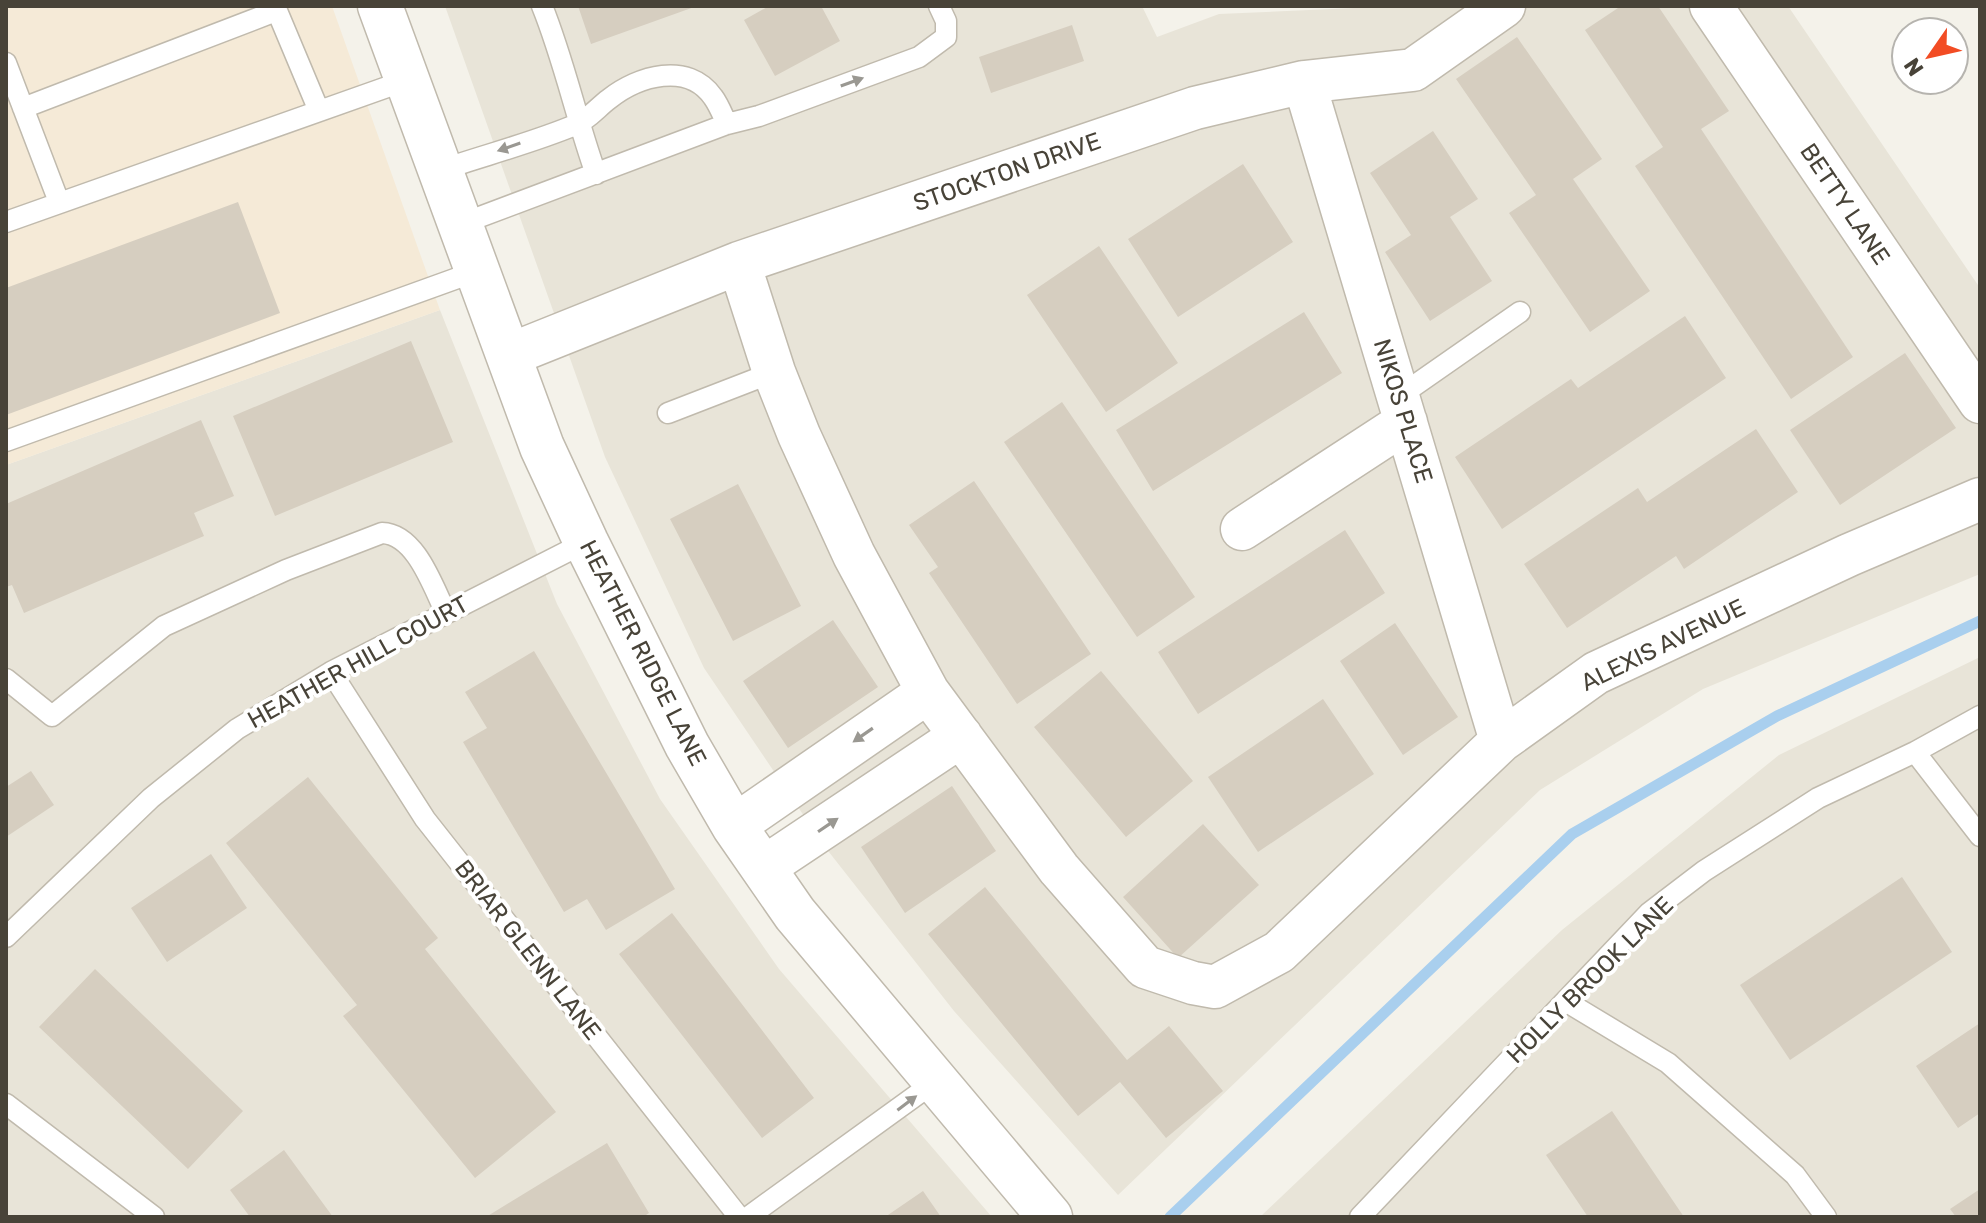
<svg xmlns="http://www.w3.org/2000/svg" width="1986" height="1223" viewBox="0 0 1986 1223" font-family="Rubik,sans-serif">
<rect width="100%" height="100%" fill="#f4f2ea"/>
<path fill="#e8e4d8" d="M445,6h697l15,31 62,-23 180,-8h389l192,282v286l-277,115 -163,101 -422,405 -164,-184 -129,-164 -121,-179 -99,-211z
M440,310l117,294 103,195 119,170 213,248h-986v-752z
M1980,657v560h-720l302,-287 217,-175z"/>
<path fill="#f5ead7" d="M6,6h326l108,304 -434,155z"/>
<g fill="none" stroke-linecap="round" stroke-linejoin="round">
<path stroke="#a9cfee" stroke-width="11" d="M1170,1217l402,-383 205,-118 203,-95"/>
</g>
<path fill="#d6cec0" d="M578,6h119l-106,38z
M769,6h52l19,35 -65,35 -31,-56z
M1621,6h37l71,105 -28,18 152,228 -62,42 -156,-233 28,-19 -78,-117z
M1072,25l12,36 -93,32 -12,-36z
M1517,37l85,122 -29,20 77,112 -60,41 -81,-119 27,-18 -80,-116z
M1433,131l45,68 -28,18 42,64 -62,40 -45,-69 26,-17 -41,-62z
M1243,164l50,78 -115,75 -50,-78z
M238,202l42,111 -274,102v-127z
M1099,246l79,117 -72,49 -79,-117z
M1304,312l38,61 -189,118 -37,-61z
M1685,316l41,62 -224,151 -47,-72 116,-78 7,9z
M411,341l42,101 -178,74 -42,-100z
M1905,353l51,75 -116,77 -50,-75z
M1062,402l133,195 -58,40 -133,-195z
M201,420l33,76 -40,17 10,23 -180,77 -12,-28 -6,2v-83z
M1756,429l42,63 -114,77 -8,-13 -109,72 -43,-64 114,-76 9,14z
M974,481l117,173 -74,50 -88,-131 9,-6 -29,-42z
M738,484l63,122 -68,35 -63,-122z
M1345,530l40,63 -187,121 -40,-62z
M833,620l45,67 -90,61 -45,-67z
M1395,623l63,94 -55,38 -63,-94z
M534,651l141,238 -69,41 -19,-31 -23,13 -101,-170 24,-14 -22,-36z
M1101,671l92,110 -67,56 -92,-110z
M1323,699l51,75 -116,78 -50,-75z
M31,771l23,34 -48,32v-50z
M308,777l130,161 -13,11 131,163 -81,66 -132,-162 14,-11 -131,-162z
M952,786l44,65 -91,62 -44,-66z
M1203,824l56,61 -81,73 -55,-61z
M211,854l36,54 -80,54 -36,-54z
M1902,877l50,75 -162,108 -50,-75z
M985,887l142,173 42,-34 54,65 -57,47 -46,-56 -42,34 -150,-182z
M672,913l142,185 -52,40 -143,-184z
M95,969l148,142 -55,58 -149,-142z
M1980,1023v90l-22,15 -42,-62z
M1612,1111l72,106h-96l-42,-62z
M607,1143l42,70 -6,4h-157z
M284,1150l49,67h-83l-20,-27z
M1980,1189v28h-24l-6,-8z
M923,1191l18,26h-56z"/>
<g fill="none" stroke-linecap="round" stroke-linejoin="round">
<g stroke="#c0baad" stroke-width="23">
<path id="service" d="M275,6l44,105
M542,6c22,54 34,112 54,168
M6,63l53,139
M23,108l253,-97
M441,170c44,-15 91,-27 134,-45 13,-5 23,-18 34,-26 29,-23 79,-38 104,-2 6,8 10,19 14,27
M6,222l401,-142
M461,224l266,-100 32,-8 160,-59 27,-20v-16l-7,-15
M1398,397l122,-85
M668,413l106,-41
M6,441l471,-170
M331,672l94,147 314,398
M6,679l46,37 112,-90 122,-56 96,-37c34,1 51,54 64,80
M1915,752l65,84
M6,937l145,-139 86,-69 94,-57 255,-130
M1567,1002l101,61 127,112 31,42
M6,1104l148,113
M748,1217l188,-136
M1360,1217l289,-304 55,-42 114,-73 97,-46 65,-36"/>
</g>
<g stroke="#c0baad" stroke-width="45">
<path id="minor" d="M1711,6l269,396
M1304,82l197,659
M739,263l35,109 25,63 55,120 74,137 131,177 86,98 48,16 22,4 64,-35 222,-211 95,-68 253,-118 131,-56
M509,355l230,-92 456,-155 109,-26 109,-12 91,-64
M1242,529l164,-107
M734,826l194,-134
M763,868l198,-132"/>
</g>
<g stroke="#c0baad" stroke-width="47">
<path id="tertiary" d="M380,6l162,441 44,95 101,203 47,81 61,88 255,303"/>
</g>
<use href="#service" stroke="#fff" stroke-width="20"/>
<use href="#minor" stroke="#fff" stroke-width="42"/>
<use href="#tertiary" stroke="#fff" stroke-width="44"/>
</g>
<defs><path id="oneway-solid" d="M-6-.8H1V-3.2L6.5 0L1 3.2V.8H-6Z" transform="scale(2)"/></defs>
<g fill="#9a9892">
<use href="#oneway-solid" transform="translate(852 82) rotate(-20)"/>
<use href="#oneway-solid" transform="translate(509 147) rotate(161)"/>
<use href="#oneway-solid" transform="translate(863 735) rotate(145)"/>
<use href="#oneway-solid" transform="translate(828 825) rotate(-34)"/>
<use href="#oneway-solid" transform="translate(907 1103) rotate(-37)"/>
</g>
<g text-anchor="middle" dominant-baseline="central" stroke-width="8" stroke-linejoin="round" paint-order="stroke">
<g font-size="24" fill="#484338" stroke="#fff">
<text transform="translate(1007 172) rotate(-19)">STOCKTON DRIVE</text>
<text transform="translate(1845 204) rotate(56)">BETTY LANE</text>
<text transform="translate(1403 411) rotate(73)">NIKOS PLACE</text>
<text transform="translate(1663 645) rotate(-26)">ALEXIS AVENUE</text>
<text transform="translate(643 653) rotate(63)">HEATHER RIDGE LANE</text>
<text transform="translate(358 662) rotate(-29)">HEATHER HILL COURT</text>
<text transform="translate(528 950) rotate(52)">BRIAR GLENN LANE</text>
<text transform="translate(1590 980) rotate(-45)">HOLLY BROOK LANE</text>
</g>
</g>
<rect width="1986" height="1223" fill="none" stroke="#484338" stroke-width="16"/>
<g transform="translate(1930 56) rotate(236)"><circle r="38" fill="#ffffff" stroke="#b6b4af" stroke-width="2"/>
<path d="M0-6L14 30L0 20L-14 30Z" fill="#f24c24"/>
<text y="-12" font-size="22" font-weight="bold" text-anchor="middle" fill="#484338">N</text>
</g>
</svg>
